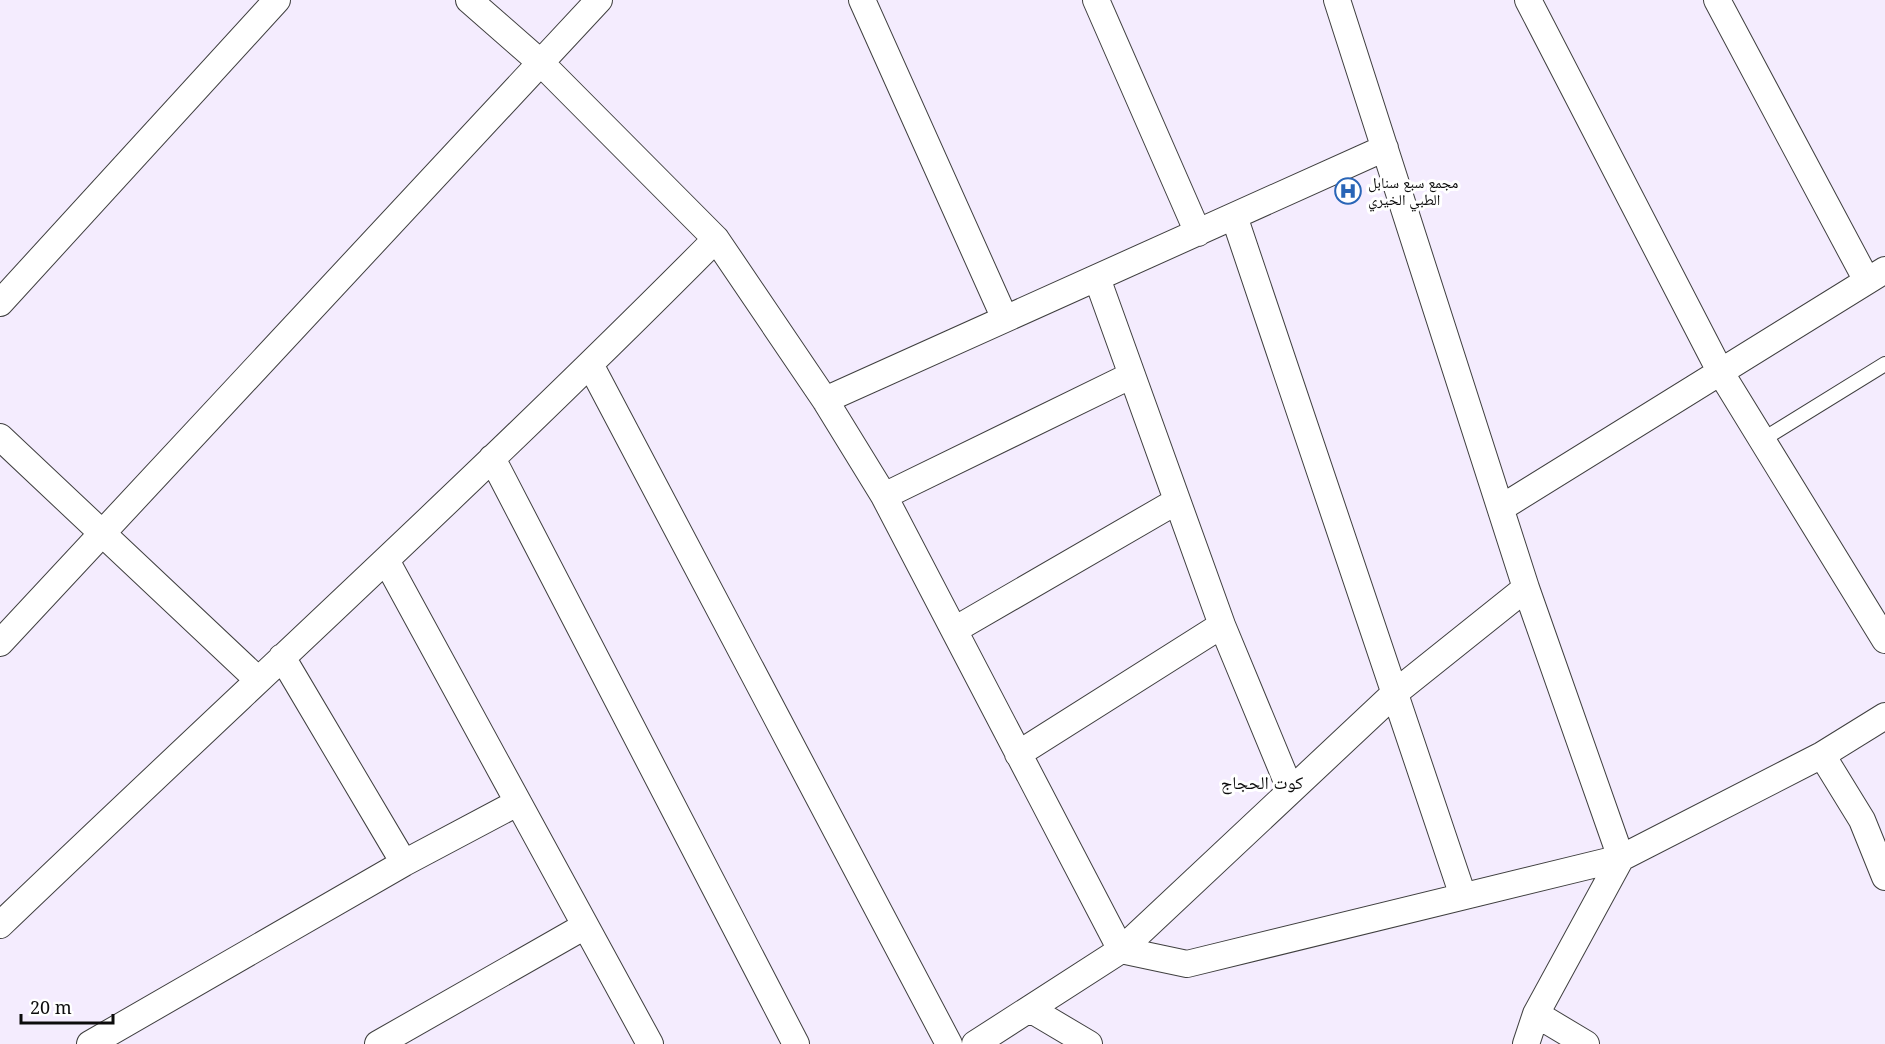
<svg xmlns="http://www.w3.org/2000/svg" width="1885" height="1044" viewBox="0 0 1885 1044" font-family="'Noto Serif','Noto Naskh Arabic',serif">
<rect width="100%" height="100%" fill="#f4ecfe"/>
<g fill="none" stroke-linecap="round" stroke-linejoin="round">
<g stroke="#3f3f3f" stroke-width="16">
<path id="service" d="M1762,440l123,-76"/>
</g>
<g stroke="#3f3f3f" stroke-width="28">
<path id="minor" d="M469,0l72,63 175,176 109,161 59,96 237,454 66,14 434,-106 201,-103 63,-39
M862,0l143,319
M1096,0l102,233
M1337,0l189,588 95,270 -85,156 -10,30
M1528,0l193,373 164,267
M1717,0l150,281
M1234,216l229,680
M1097,278l125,347 68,164
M0,303l277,-303
M591,366l358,678
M825,400l560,-252
M0,437l257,242
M492,458l304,586
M884,496l248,-121
M1501,508l384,-238
M387,562l263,482
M956,629l221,-128
M0,643l599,-643
M282,657l122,206
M1018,754l204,-129
M1822,755l40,65 23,57
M0,925c239,-229 483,-451 716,-686
M1030,1009l59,35
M1536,1014l50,30
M90,1044l314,-181 113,-60
M378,1044l207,-118
M975,1044l146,-94 275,-258 130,-104"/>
</g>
<use href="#service" stroke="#fff" stroke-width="14"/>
<use href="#minor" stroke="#fff" stroke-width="26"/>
</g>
<defs>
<g id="hospital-ring" transform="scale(1.35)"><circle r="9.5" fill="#fff" stroke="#2965b7" stroke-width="1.5"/><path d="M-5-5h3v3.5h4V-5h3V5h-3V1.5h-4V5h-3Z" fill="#2965b7"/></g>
</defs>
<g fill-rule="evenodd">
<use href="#hospital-ring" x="1348" y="191"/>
</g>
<g text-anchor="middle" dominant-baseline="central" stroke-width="6" stroke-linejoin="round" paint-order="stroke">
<g font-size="15" fill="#0c0c0c" stroke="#fff" text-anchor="start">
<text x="1368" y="182">مجمع سبع سنابل<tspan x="1368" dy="17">الطبي الخيري</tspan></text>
</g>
<g font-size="18" fill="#0c0c0c" stroke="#fff">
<text x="1262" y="782">كوت الحجاج</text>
</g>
</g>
<path d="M21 1014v9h92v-9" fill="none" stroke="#0c0c0c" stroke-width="3"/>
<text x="30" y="1014" font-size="18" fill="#0c0c0c" stroke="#ffffff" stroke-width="4.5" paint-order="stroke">20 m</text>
</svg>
